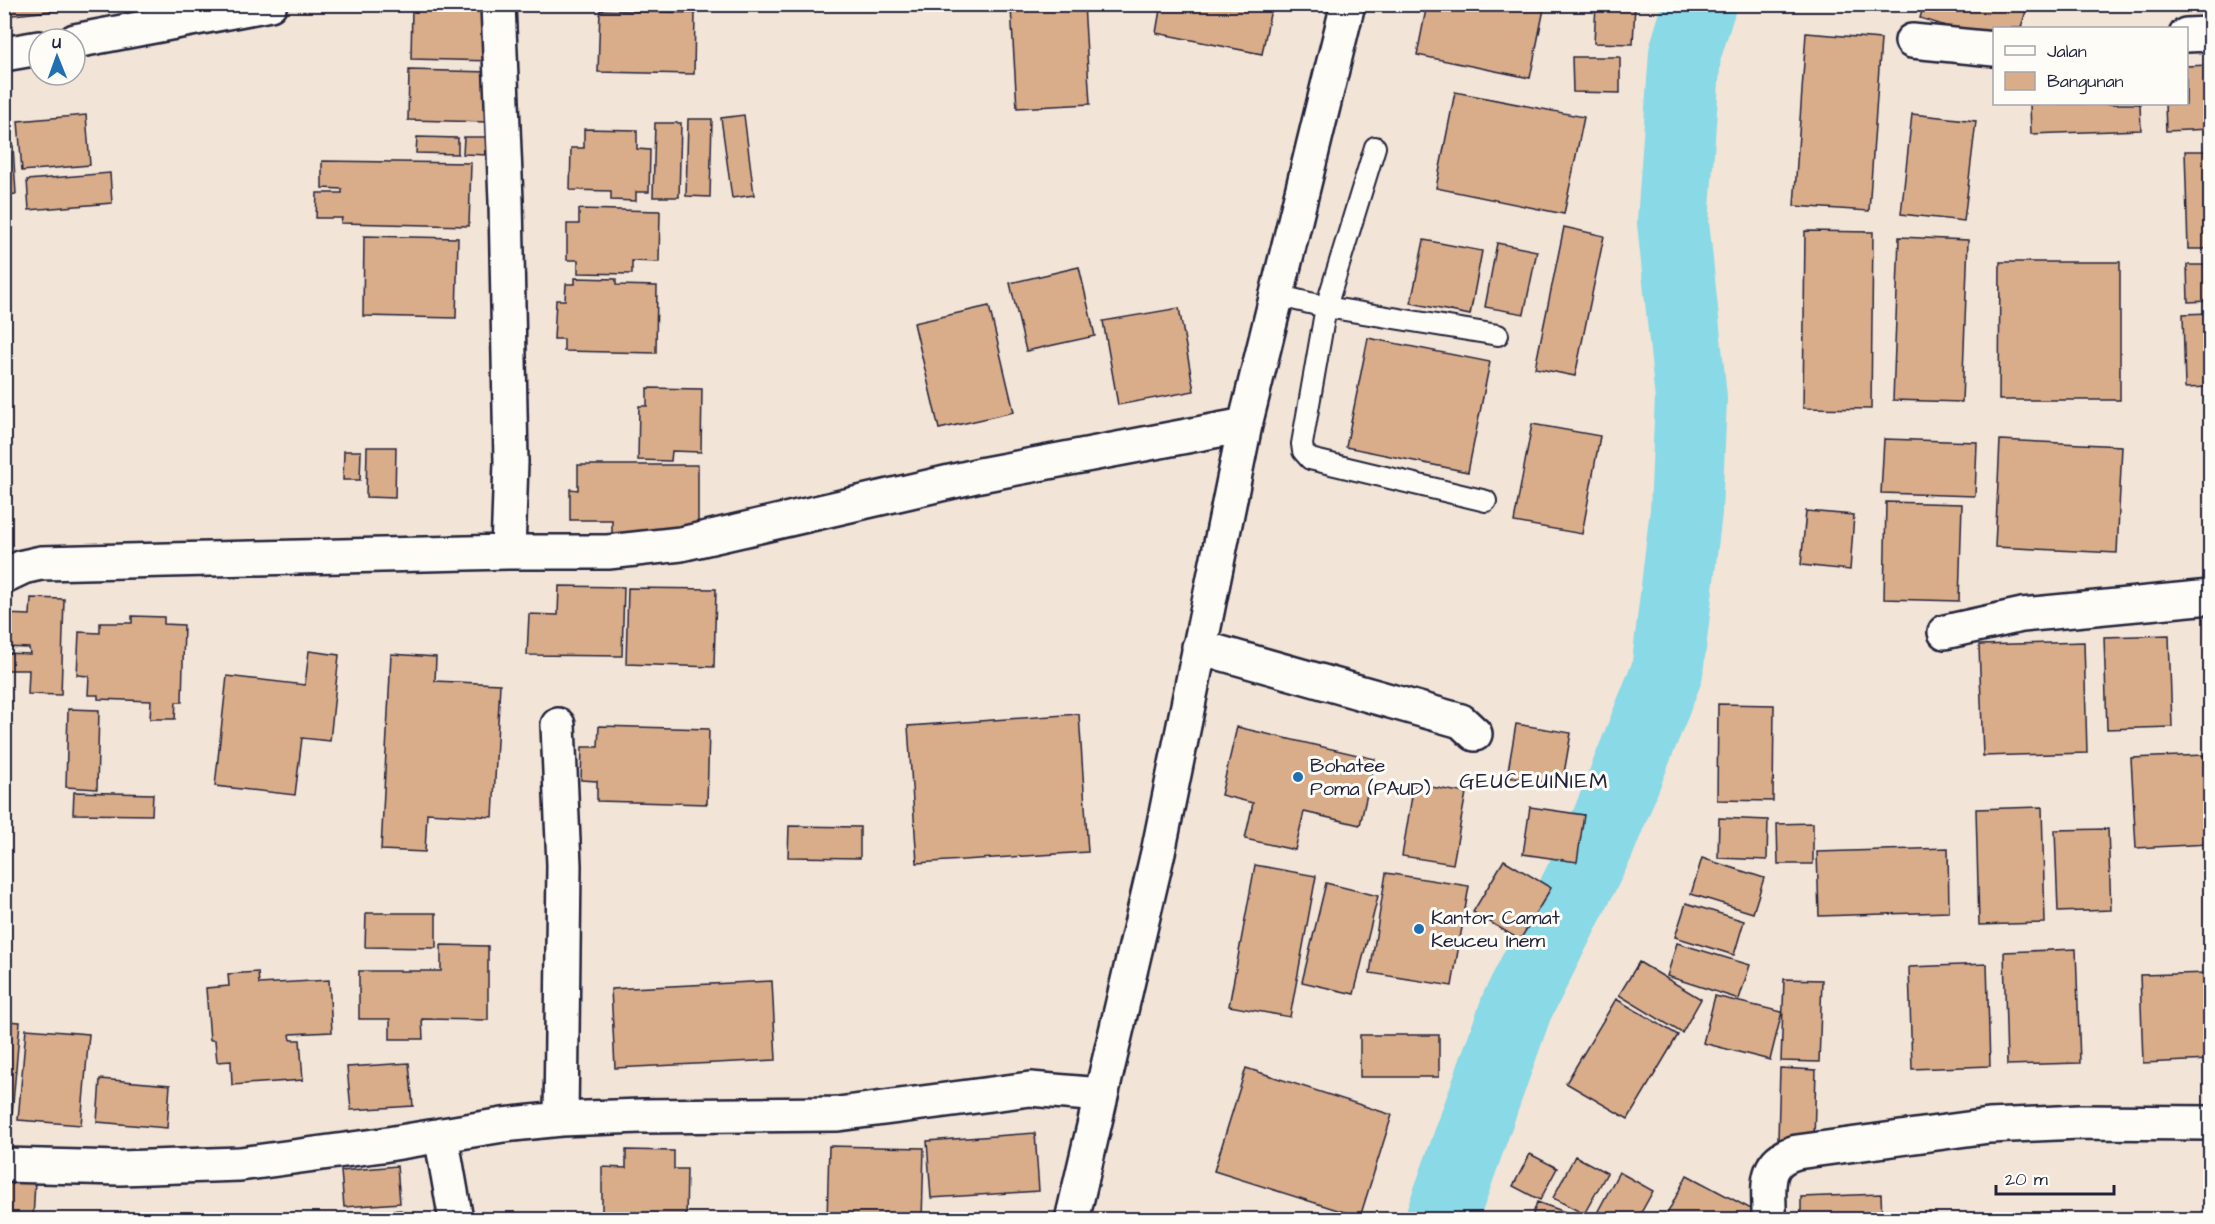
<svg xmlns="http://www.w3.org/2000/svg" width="2215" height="1224" viewBox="0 0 2215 1224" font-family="'Architects Daughter',sans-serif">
<rect width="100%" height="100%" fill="#f2e4d6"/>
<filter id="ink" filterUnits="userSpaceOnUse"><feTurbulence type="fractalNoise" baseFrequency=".0167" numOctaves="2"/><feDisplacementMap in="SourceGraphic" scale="12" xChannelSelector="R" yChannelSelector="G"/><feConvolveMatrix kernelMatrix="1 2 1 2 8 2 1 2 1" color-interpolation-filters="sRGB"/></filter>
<g filter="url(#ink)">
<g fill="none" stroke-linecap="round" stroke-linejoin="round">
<path stroke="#89d9e6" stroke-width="72" d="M1441,1220l76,-214 82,-163 68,-171 19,-161 5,-113 -18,-176 12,-169 15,-49"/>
</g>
<path fill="#d9ac8a" stroke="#22223b" stroke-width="1.5" d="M4,4h75v4l-75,8z
M1063,4h21l6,100 -73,4 -6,-100z
M1161,4h111l-10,50 -106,-21z
M1427,4h118l-15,74 -113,-23z
M1596,4h39l-2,40 -39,-1z
M1924,4h104l-7,24h-27v13l-74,-23z
M412,7l82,2 -1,52 -82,-2z
M600,10l95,3 -1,61 -96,-2z
M1806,33l75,6 -12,172 -75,-5z
M1572,57h48v36l-47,-1z
M2210,65v64l-44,2 -1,-27h21v-38z
M409,70l81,2 -2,50 -80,-2z
M1455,92l129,25 -20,97 -128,-26z
M2030,104h110l1,26 -110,4z
M1912,114l64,7 -12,100 -63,-7z
M86,115l4,50 -68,6 -4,-50z
M744,115l10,80 -22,3 -11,-80z
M688,119h24l-2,78 -24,-1z
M655,123h26l-2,74h-26z
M584,129l53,1v19l13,1 -1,42h-13v9l-25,-1v-9l-41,-1 1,-42h13z
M417,137l41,1v16l-42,-1z
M464,137h24v18l-25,-1z
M4,146h9l3,48 -12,1z
M2185,151h25v98h-22z
M322,161l149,2 -2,63 -128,-3 1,-5h-26l1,-25h25v-4l-20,-1z
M110,173l2,30 -83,7 -2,-30z
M579,209l81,2 -1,51 -27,-1v13l-54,-1v-13h-11v-36h12z
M1564,227l40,9 -29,140 -40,-8z
M1805,231l68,1 -2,177 -68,-1z
M364,236l94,2 -2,80 -93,-2z
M1899,237l69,3 -6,162 -69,-2z
M1424,240l58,11 -12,64 -59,-12z
M1497,243l40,8 -13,63 -39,-7z
M2000,262h120v138h-121z
M2187,265h23v36l-22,1z
M1079,267l16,69 -69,15 -16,-68z
M575,278l41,1v6l41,1 -1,67 -92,-2v-12h-10l2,-39h9l1,-16h9z
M989,306l25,106 -75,17 -25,-106z
M1179,308l15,83 -76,14 -15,-84z
M2210,313v74l-25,1 -2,-74z
M1368,338l122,24 -22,110 -122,-25z
M647,388l55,1 -1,63 -29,-1 -1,10 -33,-1 1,-54h8z
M1532,424l68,12 -18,98 -68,-12z
M1884,439l93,3 -2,54 -94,-3z
M2000,440l122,6 -5,107 -122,-6z
M367,447h29l-1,51 -29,-1z
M344,451h17l-1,29h-17z
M578,465h120v69l-86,-1v-13h-42v-31l8,1z
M1886,502l76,2 -3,97 -75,-2z
M1806,511l48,4 -4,55 -49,-5z
M559,586l65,1 -2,69 -95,-1 2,-41 29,1z
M628,588l88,1 -2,78 -88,-3z
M31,598l33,1 -3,96 -33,-1 1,-24h-25v-17l26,1 -1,-6 -25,-1v-33l26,1z
M132,616l32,1v7l20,1 -2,77h-6l-1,17h-25l1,-18 -53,-2v-4h-10l1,-19 -12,-1 2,-43 21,1v-10h32z
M2169,635l3,92 -65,2 -3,-92z
M2084,642l3,111 -104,3 -4,-111z
M309,651l30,4 -9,86 -28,-3 -7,57 -80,-9 12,-110 78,9z
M391,654l45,3 -1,24 65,3 -7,133 -66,-4 -2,39 -44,-2z
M1718,704l56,1 -1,96 -56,-1z
M68,709l31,1 -2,79 -31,-2z
M1079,714l9,138 -171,11 -9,-137z
M1516,724l55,9 -9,52 -55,-8z
M599,726l110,3 -2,75 -110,-3v-20l-16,-1 1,-33h16z
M1237,727l138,32 -15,66 -56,-13 -9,38 -50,-11 8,-36 -32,-8z
M2204,755l4,89 -72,4 -5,-90z
M1414,784l52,9 -13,71 -51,-8z
M74,792l79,2 -1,21 -79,-1z
M1530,807l54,8 -7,47 -54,-8z
M2042,807l3,116 -66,2 -3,-116z
M1719,818l49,2 -1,40 -49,-2z
M1813,823v41h-35l-1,-40z
M789,826l71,1v31l-72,-1z
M2108,829l3,81 -53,2 -3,-82z
M1948,848l1,64 -130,4 -2,-64z
M1702,858l62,20 -11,35 -62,-19z
M1504,860l47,28 -31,52 -47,-28z
M1255,865l61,11 -26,141 -61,-11z
M1386,873l83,13 -17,100 -82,-13z
M1326,883l52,13 -24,98 -52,-12z
M1686,903l58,18 -10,34 -59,-18z
M366,913h70v35l-71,-1z
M1677,943l73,22 -11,34 -72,-23z
M441,945l47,1v74l-66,-1 1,20h-33v-20h-31v-48h82z
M2076,949l4,114 -73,2 -3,-113z
M1639,962l62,37 -19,34 -63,-38z
M1987,964l3,102 -78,3 -3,-102z
M258,972l1,12 70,-4 3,52 -42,2 1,6h9l3,40 -71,5 -1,-24 -14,1 -2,-22h-5l-4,-52 23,-2 -1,-12z
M2210,973v87l-67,3 -3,-88z
M1784,979l38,1 -3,82 -38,-1z
M772,981l4,79 -161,8 -4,-79z
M1715,996l67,16 -12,48 -67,-17z
M1616,999l62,36 -50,84 -62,-36z
M4,1021l16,1 -8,93 -8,-1z
M26,1029l63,5 -8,91 -63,-5z
M1360,1035h79v42h-79z
M409,1063l4,43 -62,4 -4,-43z
M1246,1068l146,47 -32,102 -146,-46z
M1780,1068l36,2 -2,70 -36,-1z
M100,1079l70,6 -3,43 -70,-6z
M1035,1133l4,58 -108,7 -4,-57z
M829,1146l95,2 -2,72h-95z
M626,1150l48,1v18h13l-1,51h-62v-4h-22v-49l24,1z
M1530,1154l27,14 -17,32 -27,-14z
M1575,1156l32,17 -23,41 -31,-16z
M397,1166l3,37 -56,4 -3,-36z
M1619,1172l34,19 -16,29h-24l-15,-9z
M1687,1175l68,36 -5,9h-86z
M4,1180l31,1 -2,39h-29z
M1881,1194l1,26h-81v-23z
M1537,1202l51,18h-57z
M401,1210l1,10h-51l-1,-6z"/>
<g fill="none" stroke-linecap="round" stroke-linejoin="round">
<g stroke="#22223b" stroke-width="24">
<path id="lane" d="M1375,147l-49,160 -24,137 1,7 7,8 176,42
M1276,295l50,12 172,28"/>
</g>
<g stroke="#22223b" stroke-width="38">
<path id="street" d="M498,4l8,197 5,261 -3,90h100l73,-8 299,-69 265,-50
M2186,35l24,-1
M75,41l195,-37
M1912,41l82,8
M4,54l35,-6
M4,576l19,-9 18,-4 467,-11
M1945,632l77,-17 188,-18
M1199,647l262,74 14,13
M558,725l6,140 -3,254
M441,1135l15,85
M4,1165l116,3 120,-4 142,-19 121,-20 58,-6 80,-3 197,-2 192,-25 71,6
M1072,1220l87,-372 86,-423 103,-421
M1769,1220c1,-31 -8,-59 28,-68l192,-26 90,-4 131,1"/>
</g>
<use href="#lane" stroke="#fdfcf7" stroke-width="20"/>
<use href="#street" stroke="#fdfcf7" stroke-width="33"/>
</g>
</g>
<g fill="#1f6fb2" stroke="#fdfcf7" stroke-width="2">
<circle cx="1298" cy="777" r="6"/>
<circle cx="1419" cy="929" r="6"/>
</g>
<g text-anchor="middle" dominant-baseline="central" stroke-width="6" stroke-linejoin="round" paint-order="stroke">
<g font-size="20" fill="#22223b" stroke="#fdfcf7" text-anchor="start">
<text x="1310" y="766">Bohatee<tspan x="1310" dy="23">Poma (PAUD)</tspan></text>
<text x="1431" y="918">Kantor Camat<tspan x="1431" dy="23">Keuceu Inem</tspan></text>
</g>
<g font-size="22" letter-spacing="1.5" fill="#22223b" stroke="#fdfcf7">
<text x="1534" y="781">GEUCEUINIEM</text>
</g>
</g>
<rect width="2215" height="1224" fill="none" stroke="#fdfcf7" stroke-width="24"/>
<rect x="12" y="12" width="2191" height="1200" fill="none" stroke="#22223b" stroke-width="2" filter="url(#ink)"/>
<rect x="1993" y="27" width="195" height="78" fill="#fdfcf7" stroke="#a5a5ac" stroke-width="1.5"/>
<rect x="2005" y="46" width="30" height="9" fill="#fdfcf7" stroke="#a5a5ac" stroke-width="1.5"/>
<text x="2047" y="57" font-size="18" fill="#22223b">Jalan</text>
<rect x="2005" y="72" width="30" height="18" fill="#d9ac8a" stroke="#a5a5ac" stroke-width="1.5"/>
<text x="2047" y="87" font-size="18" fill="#22223b">Bangunan</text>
<g transform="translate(57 57) rotate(359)"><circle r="28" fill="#fdfcf7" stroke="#a5a5ac" stroke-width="1.5"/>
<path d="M0-4.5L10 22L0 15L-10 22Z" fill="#1f6fb2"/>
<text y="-9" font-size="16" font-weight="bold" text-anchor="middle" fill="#22223b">U</text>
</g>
<path d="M1996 1185v9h118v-9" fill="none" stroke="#22223b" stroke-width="3"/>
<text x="2005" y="1185" font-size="18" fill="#22223b" stroke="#fdfcf7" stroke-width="4.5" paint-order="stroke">20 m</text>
</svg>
